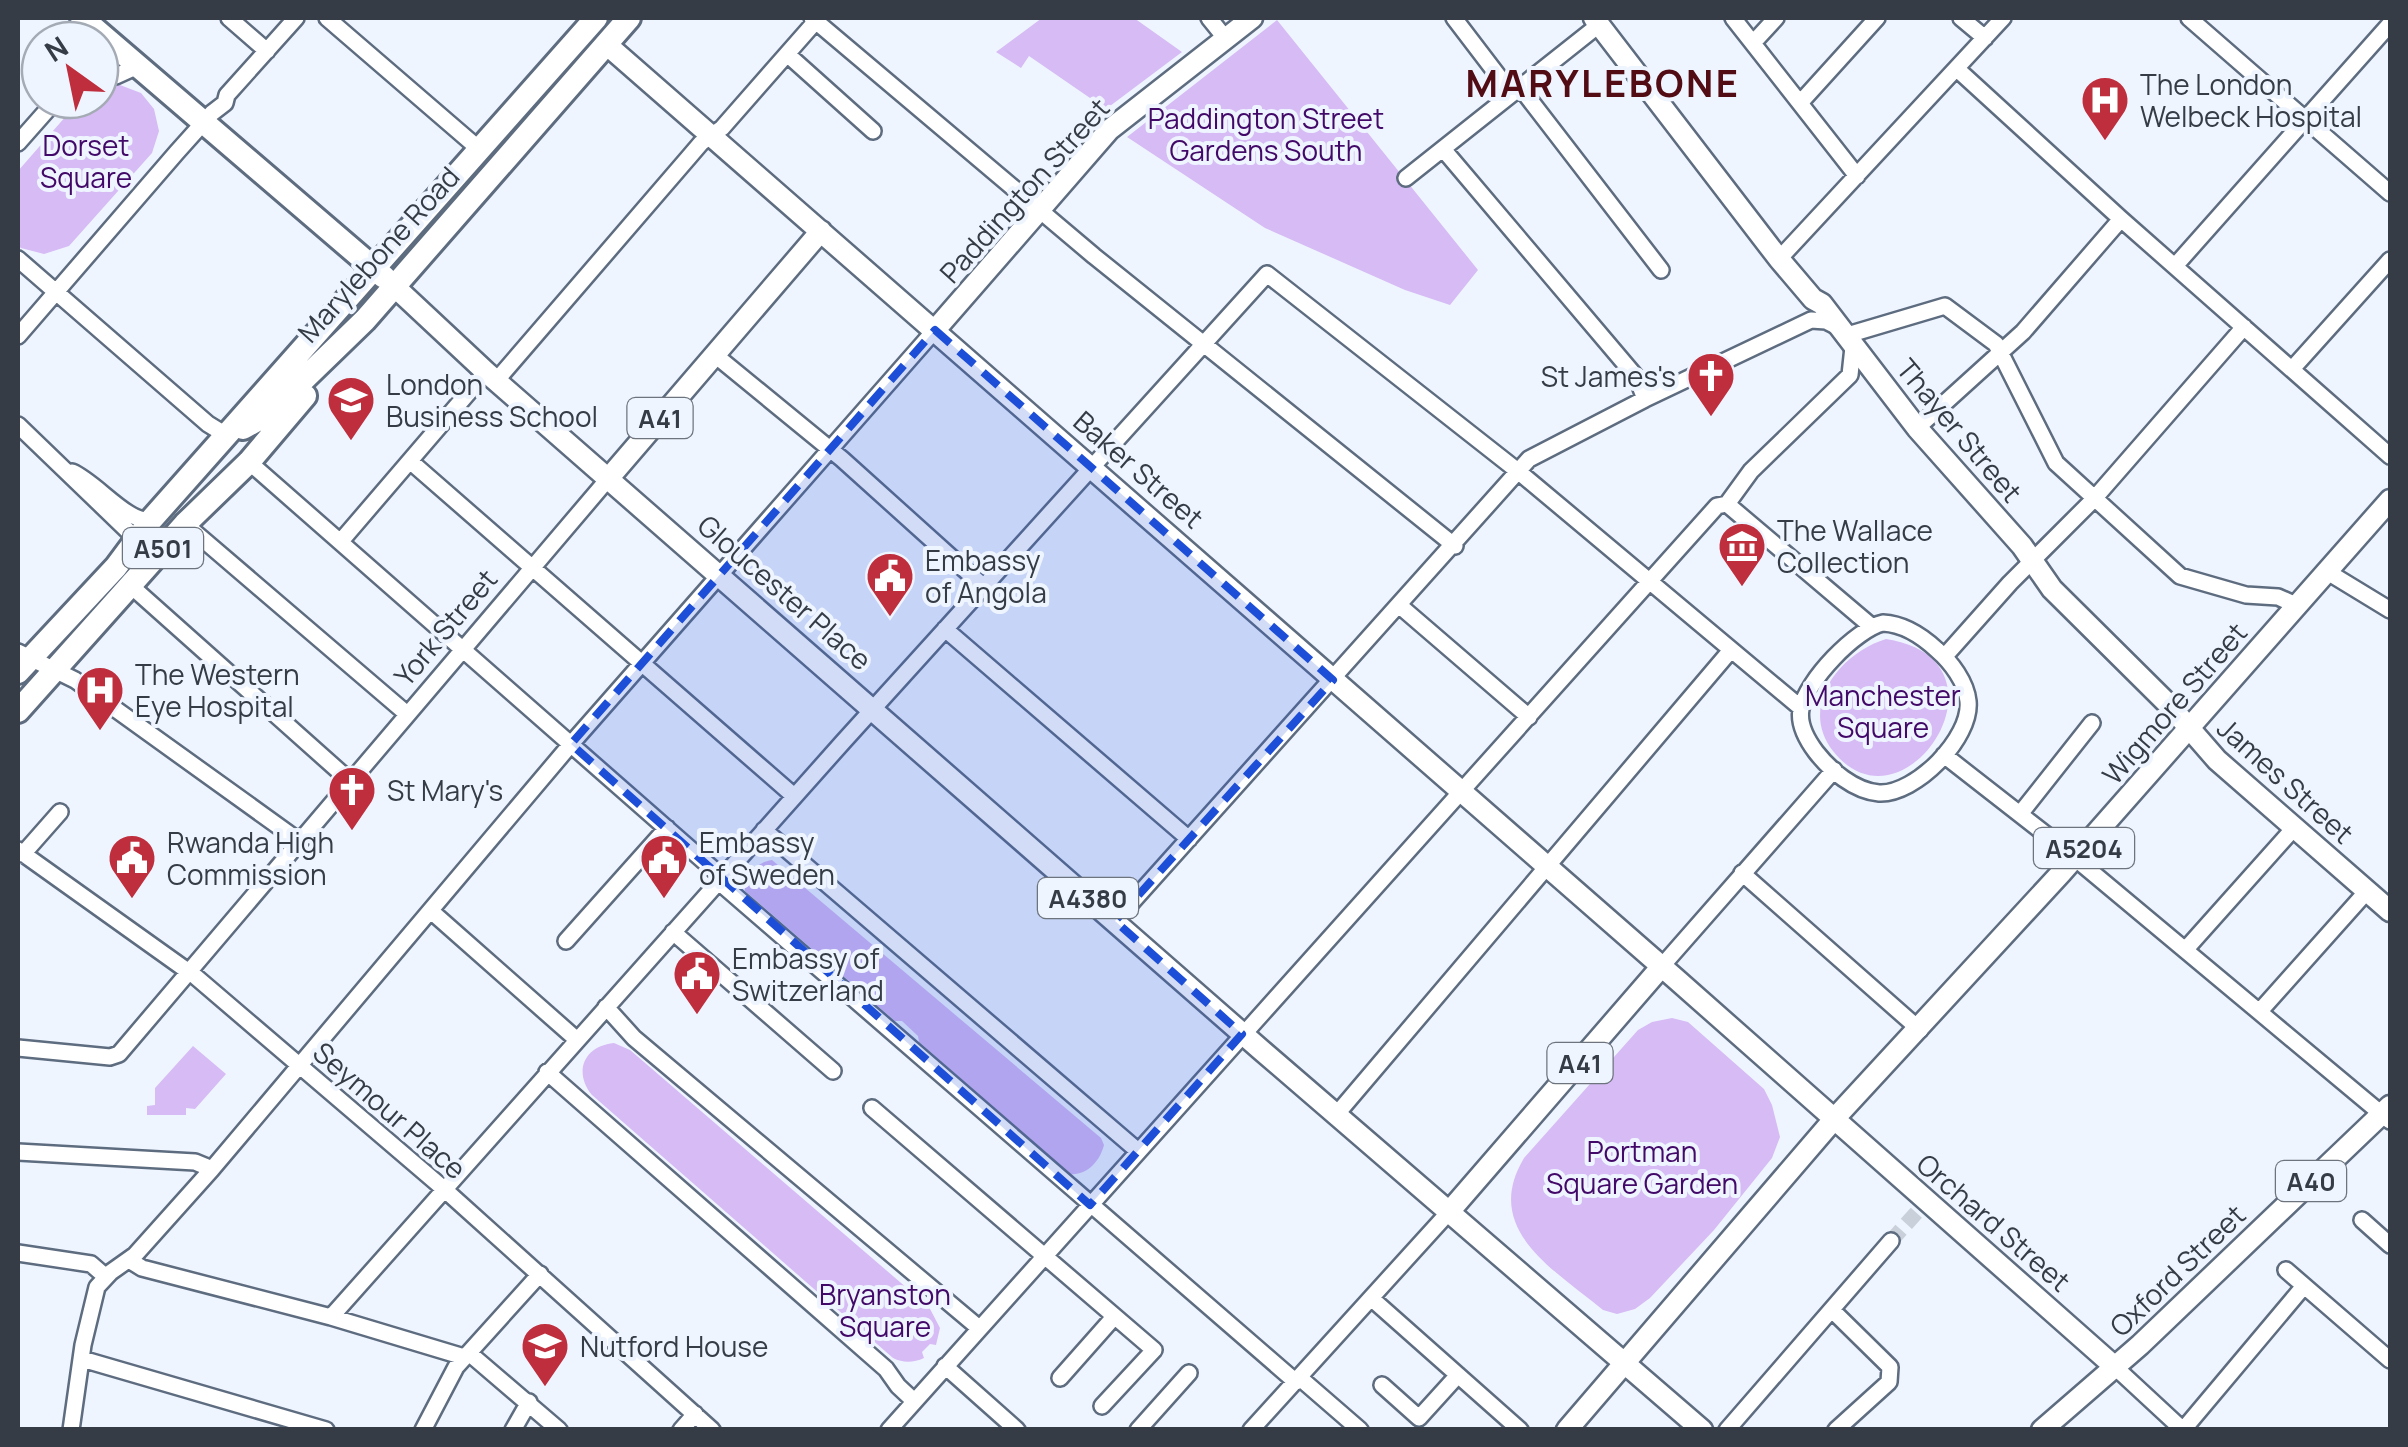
<svg xmlns="http://www.w3.org/2000/svg" width="2408" height="1447" viewBox="0 0 2408 1447" font-family="Manrope,sans-serif">
<rect width="100%" height="100%" fill="#eff5ff"/>
<path fill="#d6bbf5" d="M1042,18h92l48,34 -76,57 -77,-53 -8,12 -25,-16z
M1277,20l201,250 -28,35 -45,-15 -140,-62 -138,-91z
M120,85l21,8 13,16 5,22 -7,22 -83,93 -25,8 -23,-6 -3,-2v-75l62,-71h20v-13z
M1886,639c136,21 18,202 -53,112 -35,-45 7,-98 53,-112z
M772,860l329,278 3,7c-4,16 -17,31 -35,29l-150,-132 -1,-6 -16,-15h-7l-150,-130c-1,-16 12,-29 27,-31z
M1672,1018l16,4 76,67 8,16 8,32 -8,21 -58,72 -64,68 -15,11 -18,5 -14,-4c-48,-40 -122,-80 -79,-152l114,-128 14,-8z
M614,1043l16,7 299,257 11,21 -4,17 -6,-1 -8,8 2,6c-11,5 -21,5 -31,0l-301,-263c-19,-23 -8,-49 22,-52z
M193,1046l33,28 -31,35 -9,-1v7h-39v-9l8,-1v-17z"/>
<g fill="none" stroke-linecap="round" stroke-linejoin="round">
<path stroke="#cad0da" stroke-width="15" stroke-dasharray="15 8" stroke-linecap="butt" d="M1891,1241l26,-29"/>
<g stroke="#5e6c80" stroke-width="20">
<path id="minor" d="M229,18l38,33
M327,18l152,131
M812,18l282,238 361,290
M1209,18l17,21
M1454,18l58,76
M1733,18l124,158
M1961,18l24,20
M2189,18l201,175
M1753,43l23,-25
M787,54l86,77
M1957,69l164,150 269,237
M100,75l16,1 22,-10
M1520,87l141,183
M1800,103l77,-85
M18,143l38,-43
M1443,149l194,229 8,21
M1406,178l194,-154
M18,259l190,165 18,11
M1779,259l224,-241
M2175,266l215,-242
M18,336l159,-184 35,-39 13,-10 2,-8 69,-77
M1844,336l101,-30 51,38 60,119 124,113 66,19 32,2 18,8
M715,355l127,104 141,127
M2292,369l98,-109
M496,381l193,-224 12,-14 21,-15 94,-107
M18,425l111,107 3,10
M1917,428l106,-96 98,-113
M410,461l384,335
M249,462l473,415
M72,472c24,10 56,52 79,48
M1727,504l144,122
M185,524l222,190
M341,541l145,-169
M2326,571l64,39
M130,585l220,196
M1400,606l129,111
M1883,623c21,1 39,13 54,27 14,12 29,32 31,51 4,37 -53,94 -89,92 -25,-2 -49,-23 -63,-41 -9,-12 -18,-27 -15,-43 5,-28 55,-80 82,-86z
M945,629l244,210
M18,652l57,28 224,161
M1945,656l65,-73 83,-83 151,-173
M1944,755l114,89 332,277
M2020,814l72,-91
M764,830l374,321
M18,850l178,127 248,212 268,241
M23,854l37,-42
M1742,873l178,157
M718,881l578,501
M431,911l145,128
M1115,921l414,-462 116,-60 166,-79 15,1 10,5
M673,932l160,139
M566,941l101,-113
M2186,949l109,-122
M1662,966l172,-196
M606,1007l28,31 345,290
M2260,1011l108,-121
M18,1048l92,9 9,-3 489,-575
M547,1072l339,297 12,17 16,15
M872,1108l282,242 -52,56
M1336,1115l395,-465
M18,1152l177,10 17,7
M2362,1220l28,25
M18,1253l73,11 15,13
M129,1260l13,8 189,49 133,40
M2286,1270l104,90
M1371,1298l149,132
M1832,1310l58,57 -1,15 -53,48
M331,1317l512,-575 424,-468 252,198 282,236
M469,1353l90,77
M82,1359l244,71
M945,1366l72,64
M2115,1367l68,63
M1060,1378l54,-61
M1300,1378l60,52
M1382,1385l37,33 39,-43
M71,1430l12,-85 14,-58 14,-15 24,-17 77,-86 359,-425 364,-414
M423,1430l33,-63 84,-93
M513,1430l16,-28
M681,1430l14,-16
M889,1430l828,-924 10,-2 24,-33 99,-96 3,-28
M1138,1430l51,-57
M1251,1430l198,-218
M1727,1430l164,-189
M2183,1430l121,-144"/>
</g>
<g stroke="#5e6c80" stroke-width="25">
<path id="major" d="M1594,18l185,241 34,40 9,5 95,124 105,118 30,43 118,117 47,54 173,151
M606,44l1070,935 439,388
M394,286l92,86 774,677 442,381
M935,330l174,-200 143,-112
M608,479l213,-248
M1449,1212l213,-246
M1567,1430l268,-312 227,-246 328,-372
M2042,1430l98,-85 250,-239"/>
</g>
<g stroke="#5e6c80" stroke-width="28">
<path id="highway" d="M82,18l302,259
M243,428l25,-14 97,-94 264,-302
M18,672l98,-105 35,-47 445,-502
M18,711l167,-187 64,-62 56,-66"/>
</g>
<use href="#minor" stroke="#fff" stroke-width="15"/>
<use href="#major" stroke="#fff" stroke-width="20"/>
<use href="#highway" stroke="#fff" stroke-width="22"/>
</g>
<path fill="#1d4ed8" fill-opacity="0.2" stroke="#1d4ed8" stroke-width="8" stroke-dasharray="20 12" stroke-linejoin="round" d="M935,330l398,350 -218,241 127,113 -152,171 -519,-461z"/>
<defs>
<g id="hospital-pin" transform="scale(2.5)"><path d="M0 17L-7.5 6A9.5 9.5 0 1 1 7.5 6Z" fill="#bf2e3d" stroke="#eff5ff"/><path d="M-5-5h3v3.5h4V-5h3V5h-3V1.5h-4V5h-3Z" fill="#fff"/></g>
<g id="church-pin" transform="scale(2.5)"><path d="M0 17L-7.5 6A9.5 9.5 0 1 1 7.5 6Z" fill="#bf2e3d" stroke="#eff5ff"/><path d="M-1.2-6h2.4v3.5h3.3v2.4h-3.3V6h-2.4V-.1h-3.3v-2.4h3.3Z" fill="#fff"/></g>
<g id="university-pin" transform="scale(2.5)"><path d="M0 17L-7.5 6A9.5 9.5 0 1 1 7.5 6Z" fill="#bf2e3d" stroke="#eff5ff"/><path d="M0-5L7-2L0 1L-7-2ZM-4 1L0 2.5L4 1V4Q0 6-4 4Z" fill="#fff"/></g>
<g id="museum-pin" transform="scale(2.5)"><path d="M0 17L-7.5 6A9.5 9.5 0 1 1 7.5 6Z" fill="#bf2e3d" stroke="#eff5ff"/><path d="M0-6L6-3V-2H-6V-3ZM-5-1h2V3h-2ZM-1-1h2V3h-2ZM3-1h2V3H3ZM-6 4H6V6H-6Z" fill="#fff"/></g>
<g id="civic-pin" transform="scale(2.5)"><path d="M0 17L-7.5 6A9.5 9.5 0 1 1 7.5 6Z" fill="#bf2e3d" stroke="#eff5ff"/><path d="M-.6-6.5H3V-4.5H.6V-3L4-1V1h2V6H-6V1h2V-1L-.6-3ZM-1.2 2.5V6h2.4V2.5Z" fill="#fff"/></g>
</defs>
<g fill-rule="evenodd">
<use href="#hospital-pin" x="2105" y="100"/>
<use href="#church-pin" x="1711" y="376"/>
<use href="#university-pin" x="351" y="400"/>
<use href="#museum-pin" x="1742" y="546"/>
<use href="#civic-pin" x="890" y="576"/>
<use href="#hospital-pin" x="100" y="690"/>
<use href="#church-pin" x="352" y="790"/>
<use href="#civic-pin" x="132" y="858"/>
<use href="#civic-pin" x="664" y="858"/>
<use href="#civic-pin" x="697" y="974"/>
<use href="#university-pin" x="545" y="1346"/>
</g>
<g text-anchor="middle" dominant-baseline="central" stroke-width="8" stroke-linejoin="round" paint-order="stroke">
<g fill="#eff5ff" stroke="#6d747d" stroke-width="2.5">
<rect x="627.5" y="398" width="65" height="40" rx="8"/>
<rect x="123" y="528" width="80" height="40" rx="8"/>
<rect x="2034" y="828" width="100" height="40" rx="8"/>
<rect x="1038" y="878" width="100" height="40" rx="8"/>
<rect x="1547.5" y="1043" width="65" height="40" rx="8"/>
<rect x="2276" y="1161" width="70" height="40" rx="8"/>
</g>
<g font-size="25" font-weight="bold" fill="#353c45">
<text x="660" y="418">A41</text>
<text x="163" y="548">A501</text>
<text x="2084" y="848">A5204</text>
<text x="1088" y="898">A4380</text>
<text x="1580" y="1063">A41</text>
<text x="2311" y="1181">A40</text>
</g>
<g font-size="28" fill="#353c45" stroke="#eff5ff" text-anchor="start">
<text x="2140" y="84">The London<tspan x="2140" dy="32">Welbeck Hospital</tspan></text>
<text x="1676" y="376" text-anchor="end">St James's</text>
<text x="386" y="384">London<tspan x="386" dy="32">Business School</tspan></text>
<text x="1777" y="530">The Wallace<tspan x="1777" dy="32">Collection</tspan></text>
<text x="925" y="560">Embassy<tspan x="925" dy="32">of Angola</tspan></text>
<text x="135" y="674">The Western<tspan x="135" dy="32">Eye Hospital</tspan></text>
<text x="387" y="790">St Mary's</text>
<text x="167" y="842">Rwanda High<tspan x="167" dy="32">Commission</tspan></text>
<text x="699" y="842">Embassy<tspan x="699" dy="32">of Sweden</tspan></text>
<text x="732" y="958">Embassy of<tspan x="732" dy="32">Switzerland</tspan></text>
<text x="580" y="1346">Nutford House</text>
</g>
<g font-size="28" fill="#420968" stroke="#eff5ff">
<text x="1266" y="118">Paddington Street<tspan x="1266" dy="32">Gardens South</tspan></text>
<text x="86" y="145">Dorset<tspan x="86" dy="32">Square</tspan></text>
<text x="1883" y="695">Manchester<tspan x="1883" dy="32">Square</tspan></text>
<text x="1642" y="1151">Portman<tspan x="1642" dy="32">Square Garden</tspan></text>
<text x="885" y="1294">Bryanston<tspan x="885" dy="32">Square</tspan></text>
</g>
<g font-size="28" fill="#353c45" stroke="#eff5ff">
<text transform="translate(1024 190) rotate(-48)">Paddington Street</text>
<text transform="translate(378 254) rotate(-48)">Marylebone Road</text>
<text transform="translate(1960 430) rotate(50)">Thayer Street</text>
<text transform="translate(1139 469) rotate(41)">Baker Street</text>
<text transform="translate(785 592) rotate(41)">Gloucester Place</text>
<text transform="translate(445 627) rotate(-50)">York Street</text>
<text transform="translate(2174 703) rotate(-49)">Wigmore Street</text>
<text transform="translate(2286 780) rotate(42)">James Street</text>
<text transform="translate(390 1110) rotate(41)">Seymour Place</text>
<text transform="translate(1994 1222) rotate(41)">Orchard Street</text>
<text transform="translate(2177 1270) rotate(-44)">Oxford Street</text>
</g>
<g font-size="38" font-weight="bold" letter-spacing="2.5" fill="#510c14" stroke="#eff5ff">
<text x="1603" y="82">MARYLEBONE</text>
</g>
</g>
<rect width="2408" height="1447" fill="none" stroke="#353c45" stroke-width="40"/>
<g transform="translate(70 70) rotate(327)"><circle r="48" fill="#eff5ff" stroke="#a5abb5" stroke-width="2.5"/>
<path d="M0-8L18 38L0 25L-18 38Z" fill="#bf2e3d"/>
<text y="-15" font-size="28" font-weight="bold" text-anchor="middle" fill="#353c45">N</text>
</g>
</svg>
